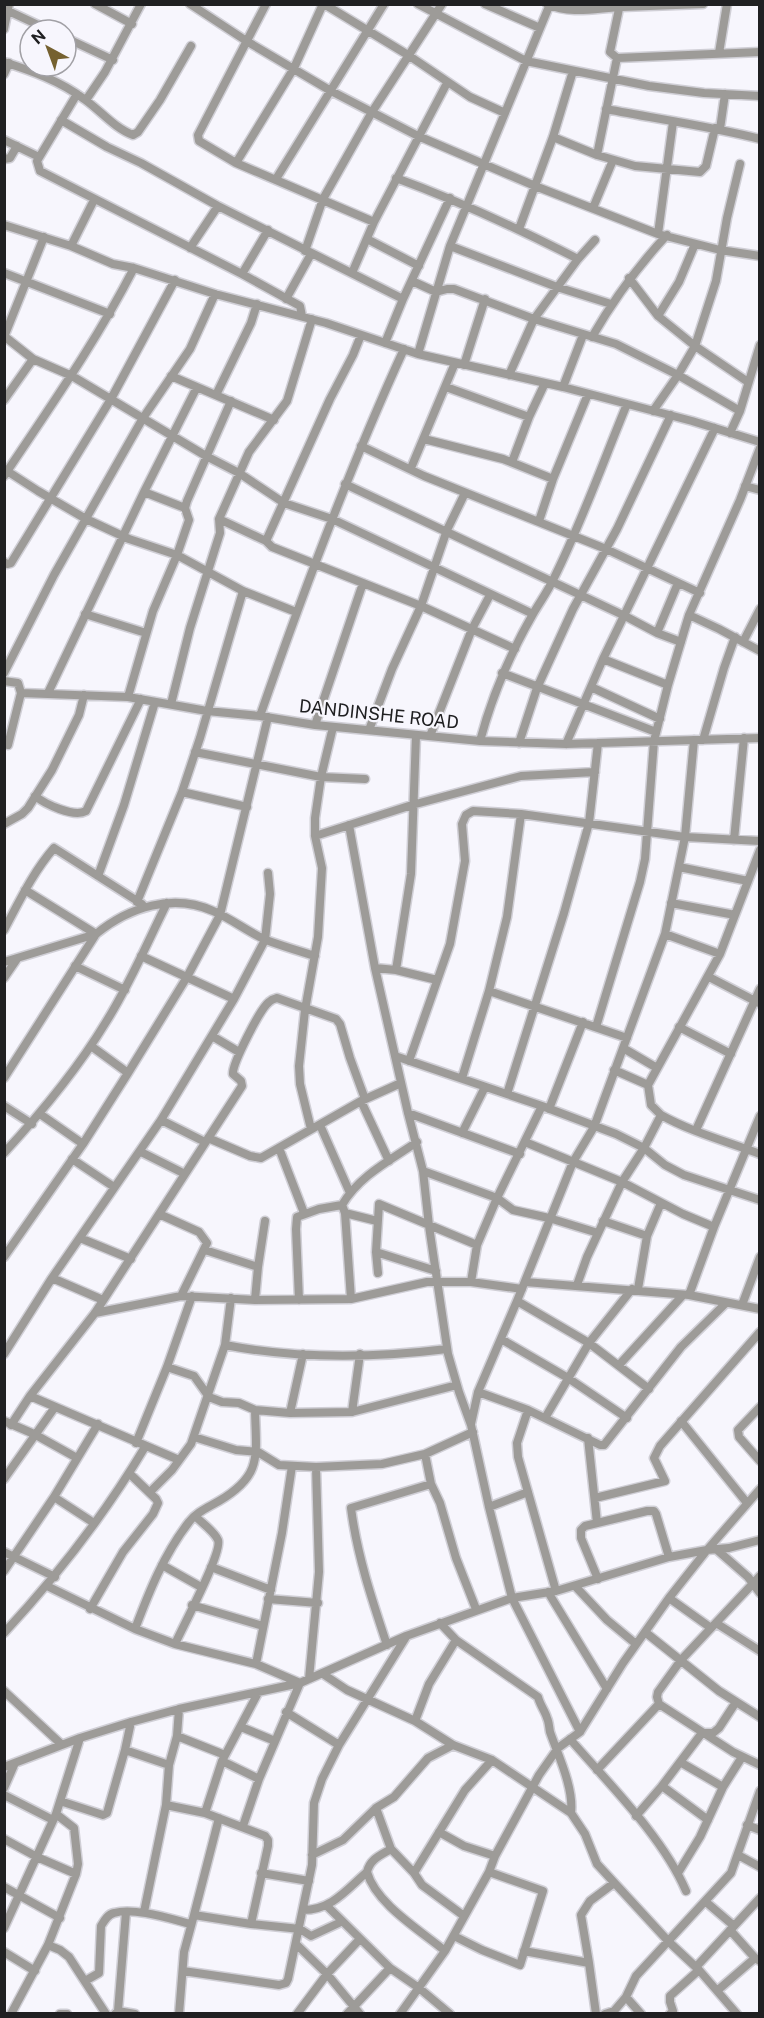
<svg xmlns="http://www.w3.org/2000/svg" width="764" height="2018" viewBox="0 0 764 2018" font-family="'Public Sans',sans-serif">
<rect width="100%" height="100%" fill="#f7f6fd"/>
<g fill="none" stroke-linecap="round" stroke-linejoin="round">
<g stroke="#d0cfd6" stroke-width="11">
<path id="minor" d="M95,4l37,20
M190,4l58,38 83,49 87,45 117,50 123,48 62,16 40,6
M266,4l-68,131 1,6 37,22 138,59
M324,4l84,51 62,42 35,16
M418,4l108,57 123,25 55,7 56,3
M485,4l55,24
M547,4c25,11 49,4 75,3 27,-1 54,-2 81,-3
M4,9l45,21
M4,29l5,-25
M66,38l47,22
M719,53l8,-49
M617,58l143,-6
M4,62c28,9 56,19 80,37 16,11 30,29 49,36l5,-3 22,-32 31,-54
M4,74l5,-11
M77,94l-40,67 3,10 202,103 58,32 2,10
M86,100l19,-28 36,-68
M606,109c51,10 103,17 154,30
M61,120l46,27 34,16 77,43 185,93
M720,129l5,-35
M553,137l44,18 38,11 65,6 6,-6 9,-38
M4,140l35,17
M597,155l20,-97 -7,-6 10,-48
M4,159l6,-1 7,-12
M236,163l58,-95 29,-64
M396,178c63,23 123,51 182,81
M276,179l108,-175
M593,208l20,-48
M4,225l67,21 42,18 21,4 81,26 111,29 92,31 145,33 129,34 68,21
M519,229l34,-92 20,-66
M658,234l15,-112
M367,239l52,27
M71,246l23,-46
M450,246l107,41 54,17
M190,248l28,-42
M305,251l18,-52 49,-87 70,-108
M4,273l106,41
M352,273l22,-51 73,-139
M242,274l26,-44
M629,278l29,38 37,30 53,36
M412,281l24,11 11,-3h7l80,30 82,25 62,31 62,36
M286,299l25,-45
M658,316l21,-34 16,-38
M4,336l29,23 39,17 134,80 33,17 45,30 48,16 201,95
M4,337l40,-100
M592,337c22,-38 45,-70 75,-102
M385,343l18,-44 47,-101
M418,354l32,-108 100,-242
M464,365l21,-66
M509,375l25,-56 44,-60 17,-19
M171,376l103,44
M446,387l83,30
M563,387l20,-52
M216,395l35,-72 6,-19
M4,400l29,-41
M653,411l25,-36 17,-29 21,-65 11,-63 13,-54
M730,433l10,-22 20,-66
M424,439l79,20 50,20
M361,446l63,30 182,73 94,44
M512,462l17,-45 16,-34
M411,468l44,-105
M4,469l34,22 48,28 43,20 48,16 66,36 53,21
M4,476c46,-69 92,-134 130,-208
M345,484l280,132 32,17 24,9
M745,486l15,4
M144,492l41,16
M219,519l47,22 6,6 149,59 94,43
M539,521l14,-42 35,-85
M266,541l64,-142 23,-44 8,-20
M4,562l3,2 4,-1 100,-164 64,-119
M85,614l61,19
M689,615l30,14 41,22
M657,633l21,-50
M743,642l17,-33
M603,659l65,26
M4,673l50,-98 89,-157 47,-69 25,-55
M502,673l154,59
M4,681l14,2 3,10 107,4 79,14 53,5 55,9 165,16 86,3 194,-6
M591,687l69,32
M48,693l96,-201 53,-105
M128,697l25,-86 24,-56 12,-35 -4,-12 2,-7 44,-100
M171,704l19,-76 30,-95 -1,-14 30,-67 38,-51 25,-82
M260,716c43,-124 89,-247 144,-367
M315,725l48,-142
M369,730l23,-61 29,-63 26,-76 18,-37
M430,736l42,-107 18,-34
M703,740l21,-72 11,-31
M480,741c12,-45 30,-87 53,-127 7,-12 15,-23 21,-36 28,-56 49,-116 73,-174
M519,743l18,-55 36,-79 44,-80 54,-114
M566,744l37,-85 112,-231
M8,745l13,-52
M195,752l126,25 44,2
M182,792l65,15
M35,796c10,8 39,22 51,15l55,-112
M4,824l18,-10 6,-6 24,-38 27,-55 5,-20
M349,825l26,143 33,145 15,58 6,55 19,128 11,38 12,33 18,82 23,91 68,134
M315,836l97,-31 109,-29 74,-4
M734,840l10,-102
M679,867l69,14
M98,876l26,-71 31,-103
M25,890l71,44
M137,902l45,-110 18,-54 43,-147
M671,903l64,12
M4,930c15,-28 29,-58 50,-82l88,56
M665,934l55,20
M141,956l93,43
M4,962l92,-28
M75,966l50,24
M375,968l21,2 41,10
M396,970l15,-96 5,-139
M709,977l50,26
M4,978l13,-19
M489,991l138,47
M596,1027l44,-145 5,-23 9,-118 14,-56 21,-70 51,-115 20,-52
M679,1027l52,27
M212,1036l27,16
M91,1046l37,27
M623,1048l34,20
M395,1056l147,50 74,28 28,14 21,17 19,10 76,25
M409,1061l41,-117 15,-83 -3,-37 4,-9 7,-4 48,3 164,23 75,4
M614,1070l34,15
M4,1078l92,-144c33,-27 77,-41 117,-23 19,8 35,21 53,29 16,6 33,11 49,16
M462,1078l27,-87 18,-74 14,-103
M507,1094l57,-181 25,-90 9,-80
M361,1101l28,60
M4,1106l28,18
M549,1109l34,-87
M408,1113l112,41
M40,1114l43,30
M661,1115l-10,-10 -3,-20 72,-131 40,-104
M161,1120l44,22
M320,1125l30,68
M311,1129l-11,-45 -1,-18 6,-56 13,-73 4,-69 -7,-32v-18l6,-41 12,-50
M696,1130l64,-141
M462,1133l23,-46
M208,1138l42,18 11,2 100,-57 40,-18
M525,1142l97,40 61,32 31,13
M279,1148l25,65
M141,1152l44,22
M4,1153c38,-41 73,-83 102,-131 24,-38 41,-79 61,-119
M72,1159l42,28
M423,1171l74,27 16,12 36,8 49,15
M345,1213l32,8
M159,1214l40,18 8,11 -26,53
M603,1221l44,15
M80,1238l51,21
M205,1250l53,17 -3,33
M376,1252l60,19
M4,1257l79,-113 45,-71 59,-96 33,-62 48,-198
M258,1267l7,-46
M378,1273l-2,-21 3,-48 98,41
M52,1278l51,22
M471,1282l6,-37 20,-47 45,-92
M525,1282l164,13 71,14
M577,1285l10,-28 35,-75 22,-34 17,-33c28,16 67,27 99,39
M638,1289l9,-53 14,-33
M689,1295l25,-68 46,-111
M351,1299l-6,-86 -3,-8c17,-29 47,-44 75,-63
M299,1300l-3,-71 1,-12 22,-8 23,-4
M517,1301l72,42 60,46
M742,1305l18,-48
M95,1313l86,-17 74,4 96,-1 76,-17h44l51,7
M501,1339l67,39 59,40
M225,1345c72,14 149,13 222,4
M4,1354l48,-76 109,-158 73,-121 31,-59 5,-46 -2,-21
M619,1365l64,-70
M167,1367l27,9 15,21 13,5 17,1 16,7 35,3 62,-1 105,-27
M478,1392l50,18 72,35h4l77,-98 45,-44
M30,1396l149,64
M760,1407l-22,23 1,7 21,24
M528,1410l-11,33 1,14 38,134
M352,1412l8,-58
M290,1413l13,-59
M545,1418l44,-75 43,-54
M4,1421l30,13 43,24
M681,1421l66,82
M471,1424l7,-32 39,-91 56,-139 21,-35 71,-193 20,-97 9,-97
M11,1425l19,-29 65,-83 147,-227 -1,-5 -8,-7c-1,-10 27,-65 36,-72 3,-3 4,-3 8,-4l59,21 4,5 10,34 15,41
M194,1437l42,13 22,2 21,13 37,2 66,-3 43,-10 48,-22
M588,1438l9,85
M136,1443l31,-76 25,-71
M425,1454l6,30 9,19 16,55 20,51
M4,1479l51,-72
M150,1492l22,-22 19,-26 34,-99 6,-47
M54,1497l40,26
M595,1498l70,-17 -11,-23 6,-12 100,-114
M489,1507l39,-15
M716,1549l32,28 12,16
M4,1552l51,25
M162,1565l39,22
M211,1567l60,23
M4,1571l50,-74 44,-73
M598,1579l-17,-41v-8l4,-4 62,-15h7l2,3 13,43
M47,1586l88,43 40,15 81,20 44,19 -41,96 -16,47
M575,1586l32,34 29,24
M548,1592l59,97
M669,1598l42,30
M268,1599l50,4
M192,1605l71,21
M90,1609l33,-57 30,-38 5,-11 -2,-4 -27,-26
M440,1623l16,17 82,57c2,8 7,14 9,21 2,4 2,9 3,14 8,23 24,56 21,81
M716,1623l44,28
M135,1629c14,-37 29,-75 54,-107 7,-10 20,-15 30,-21 44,-26 37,-45 36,-91
M645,1632l74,59 41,26
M4,1633c53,-57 101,-119 141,-186
M175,1644c7,-16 48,-92 43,-104 -4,-9 -16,-17 -23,-24
M387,1645c-15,-45 -30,-90 -36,-137l80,-24
M256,1664l26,-131 10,-67
M323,1674l24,16 68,31 38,24 39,15 79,53 14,21 12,30 72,78 30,28 38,44
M309,1679l10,-107 -3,-105
M4,1691l57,53
M659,1704l74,48 27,13
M286,1712l53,33
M415,1721l14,-37 27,-44
M241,1727l34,14
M177,1736l48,19
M570,1739c39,45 93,98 116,152
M125,1750l44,15
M222,1761l37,18
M680,1762l43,25
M4,1767l76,-29 51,-16 48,-13 121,-26 106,-47 106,-38 44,-7 113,-34 38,-7 22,-2 31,-8
M597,1770l62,-66 -2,-7 1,-5 23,-32 79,-84
M662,1786l46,34
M4,1788l11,-25
M4,1795l49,25
M60,1801l43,14 4,-2 18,-63 6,-28
M166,1805l39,8 60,23 3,4v6l-17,78
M376,1808l15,41 23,24 8,12 42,31
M205,1813l17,-52 36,-68
M636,1816l26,-30 40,-53h11l6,-5 17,-26
M747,1825l13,5
M439,1832l25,14 31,10
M4,1839l33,18 39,17
M312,1855l31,-15 33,-32 18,-11 34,-39 25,-13
M738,1855l22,12
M367,1872c9,32 53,58 78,79
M261,1873l48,8
M414,1873l51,-83 27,-30
M678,1873l22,-36 23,-50 19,-30
M4,1887l56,31
M706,1902l28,24
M327,1906l63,62 29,20 31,26
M303,1910c29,0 44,-21 64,-38 3,-13 14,-17 24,-23
M144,1912l22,-107 3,-40 8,-29 2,-27
M194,1915l25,-97
M4,1928l52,-114 24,-76
M730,1930l25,28
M454,1936l28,14 38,15 23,-74 -54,-19
M296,1944l31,30 33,40
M48,1945l12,5 9,7 37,57
M524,1951l65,12 -8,-48 9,-14 24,-18
M4,1952l31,19
M589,1963l7,51
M696,1967l64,-69
M183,1971l96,14 7,-2 2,-4 24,-114 2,-62 8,-24 17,-34 67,-108
M85,1981l14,-8 2,-47c3,-5 7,-12 13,-13 20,-6 57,6 77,11
M718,1990l37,-32 5,3
M626,1997l15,17
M118,2011l17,3
M11,2014l37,-69 28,-71 2,-10 -4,-36 -18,-14
M60,2014h7
M115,2014l3,-3 8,-99
M179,2014l5,-62 10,-37 57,9 49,5 11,7 30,-14
M297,2014l30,-40 32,-34
M347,2014l43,-46
M400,2014l45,-63 44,-79 6,-16 44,-81 19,-27 22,-16 43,-69 46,-65 38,-48 53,-61
M605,2014l9,-3 12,-14 10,-21 95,-103 29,-82
M670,2014l3,-3 -3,-9v-6l29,-26"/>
</g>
<use href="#minor" stroke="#9d9b98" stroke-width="8"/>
</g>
<g text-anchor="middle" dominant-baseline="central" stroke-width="4.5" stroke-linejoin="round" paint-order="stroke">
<g font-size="18" fill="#202022" stroke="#f7f6fd">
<text transform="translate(379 714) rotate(6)">DANDINSHE ROAD</text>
</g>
</g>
<rect width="764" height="2018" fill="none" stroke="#202022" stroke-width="12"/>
<g transform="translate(48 48) rotate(319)"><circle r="28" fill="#f7f6fd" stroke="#a1a0a5" stroke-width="1.5"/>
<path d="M0-4.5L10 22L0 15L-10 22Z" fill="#756130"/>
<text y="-9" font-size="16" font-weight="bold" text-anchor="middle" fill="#202022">N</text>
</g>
</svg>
